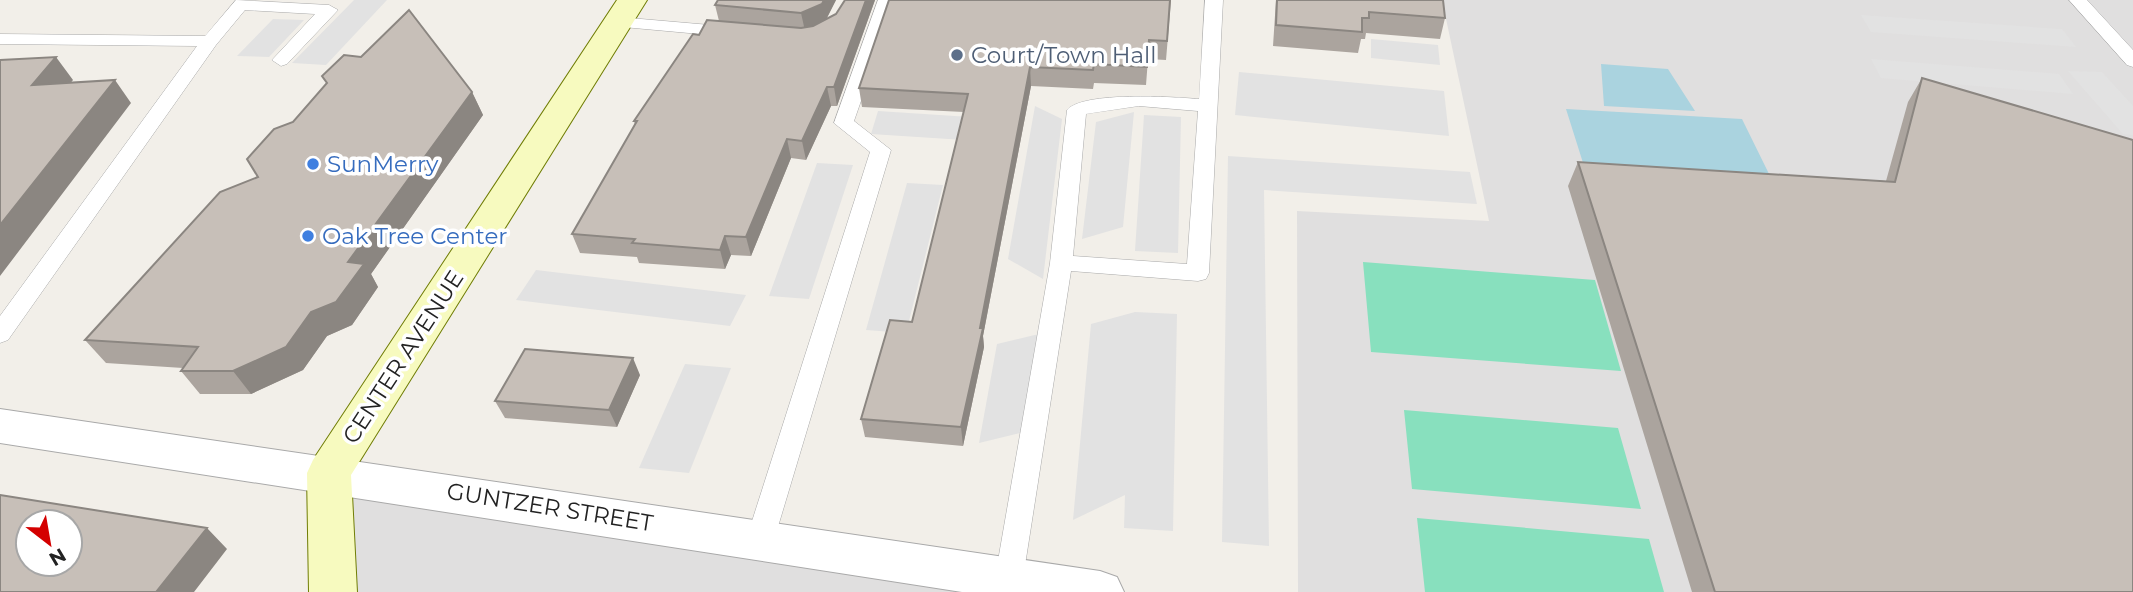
<svg xmlns="http://www.w3.org/2000/svg" width="2133" height="592" viewBox="0 0 2133 592" font-family="Montserrat,sans-serif">
<rect width="100%" height="100%" fill="#f2efe9"/>
<path fill="#e0dfdf" d="M1442,0h691v592h-835l-1,-381 192,10z
M329,473l771,119h-767z"/>
<path fill="#88e0be" d="M1363,262l232,18 26,91 -250,-19z
M1404,410l214,18 23,81 -229,-20z
M1417,518l232,21 15,53h-239z"/>
<path fill="#e2e2e2" d="M354,0h33l-61,65 -34,-2z
M1861,15l201,14 14,18 -205,-15z
M273,19l31,1 -35,37 -32,-1z
M1371,39l67,6 2,20 -69,-7z
M1871,59l188,15 14,20 -192,-16z
M2068,71l34,1 31,34v29l-10,-1z
M1239,72l205,19 5,45 -214,-21z
M1035,106l27,13 -19,160 -35,-20z
M878,111l123,8 -6,23 -124,-8z
M1134,112l-11,115 -41,12 14,-117z
M1144,115l37,2 -3,136 -43,-2z
M1228,156l242,16 7,32 -213,-14 5,356 -47,-4z
M817,163l36,2 -44,134 -40,-3z
M907,183l36,2 -37,148 -40,-3z
M536,270l210,25 -16,31 -214,-26z
M1135,312l42,2 -4,217 -49,-3 1,-33 -52,25 18,-196z
M1043,333l-15,98 -49,12 18,-99z
M685,364l46,4 -42,105 -50,-5z"/>
<path fill="#aad3df" d="M1601,64l67,5 27,42 -91,-5z
M1566,109l176,10 29,59 -187,-12z"/>
<g fill="none" stroke-linecap="round" stroke-linejoin="round">
<g stroke="#a9a9a9" stroke-width="1">
<path id="service" d="M236,0l93,5 9,5 -51,54 -6,2 -9,-6 43,-46 -70,-4 -29,35 -208,295 -8,3v-27l197,-270 -197,-2v-10l205,2z
M878,0h18l-42,121 37,29 -117,390 -4,8 -10,4 -10,-4 -4,-8 124,-388 -36,-29z
M1205,0h18l-14,273 -3,6 -8,2 -127,-10 -48,307 -4,9 -10,3 -10,-3 -4,-9 55,-315 17,-153c16,-19 107,-13 132,-11zM1139,106l59,5 -11,153 -114,-8 13,-142z
M2069,0h18l46,50v17l-6,-2z
M618,17l115,10 9,5 -9,5 -121,-11 -3,-4 3,-4z"/>
</g>
<g stroke="#a9a9a9" stroke-width="2">
<path id="minor" d="M0,409l1100,162 17,6 7,15h-162l-962,-149z"/>
</g>
<g stroke="#707d05" stroke-width="2">
<path id="secondary" d="M617,0h30l-296,475 6,117h-48l-2,-119 6,-13z"/>
</g>
<use href="#service" fill="#fff" fill-rule="evenodd"/>
<use href="#minor" fill="#fff" fill-rule="evenodd"/>
<use href="#secondary" fill="#f7fabf" fill-rule="evenodd"/>
</g>
<path fill="#aba49e" d="M718,0h118l-10,19 10,-5 9,-14h30l-38,106h-6l-25,54 -15,-2 -40,98 -20,-1 -6,14 -86,-6 -2,-6 -57,-4 -8,-19 63,-109 -1,-4 65,-86 20,-14 -4,-16z
M1171,0l-5,60 -18,-1 -2,26 -52,-2 -1,6 -62,-3 -48,250 1,11 -21,99 -98,-9 -4,-18 51,-97 52,-210 -102,-5 -3,-19z
M1276,0h167l2,18 -5,21 -74,-6 -1,6h-4l-3,14 -85,-7z
M322,76l150,16 11,23 -112,159 7,13 -26,38 -25,11 -24,34 -52,24h-51l-19,-23 2,-3 -77,-5 -21,-23 173,-163 35,-55 34,-39z
M1922,78l211,514h-441l-124,-406 10,-24 308,19 22,-79z
M640,375l-23,52 -112,-9 -10,-17z"/>
<path fill="#8b8681" d="M824,0h12l-11,22 -20,9 -4,-18z
M866,0h9l-38,106 -3,-19z
M56,57l17,23 -23,28 -18,-23z
M1030,67l1,19 -48,250 1,11 -21,99 -2,-19z
M115,80l16,23 -131,173v-51z
M827,87l4,19 -25,54 -4,-19z
M472,92l11,23 -112,159 7,13 -26,38 -25,11 -24,34 -52,24 -18,-23 115,-109z
M787,139l4,19 -40,98 -5,-19z
M725,236l6,19 -6,14 -5,-19z
M633,358l7,17 -23,52 -8,-17z
M207,528l20,21 -33,43h-38z"/>
<path fill="#c7bfb8" stroke="#8b8681" stroke-width="2" fill-rule="evenodd" d="M718,0h106l-2,4 -21,9 -86,-8z
M845,0h21l-32,87h-7l-25,54 -15,-2 -41,98 -21,-1 -5,14 -88,-7 3,-4 -63,-5 65,-113h-3l59,-87 6,1 8,-15 94,8 12,-2 23,-12z
M889,0h281l-3,41 -18,-1 -2,27 -53,-3 -1,6 -63,-3 -50,261h3l-22,99 -100,-8 29,-99 22,2 56,-228 -109,-6z
M1277,0h166l2,18 -76,-6v6h-7v14l-86,-7z
M409,10l63,82 -124,170 16,2 -28,38 -25,10 -25,35 -53,24h-52l17,-24 -113,-7 135,-148 38,-15 -11,-18 27,-30 19,-7 34,-39 -5,-7 22,-21 17,2z
M56,57l-24,28 83,-5 -115,145v-165z
M1922,78l211,62v452h-418l-137,-430 317,20z
M525,349l108,9 -24,52 -114,-9z
M0,495l207,33 -51,64h-156zM28,522h42v42h-42z"/>
<circle fill="#5c6f8a" stroke="#fff" stroke-width="2.5" cx="957" cy="55" r="7"/>
<g fill="#3f7fe0" stroke="#fff" stroke-width="2.5">
<circle cx="313" cy="164" r="7"/>
<circle cx="308" cy="236" r="7"/>
</g>
<g text-anchor="middle" dominant-baseline="central" stroke-width="7" stroke-linejoin="round" paint-order="stroke">
<g font-size="23" fill="#4e5e75" stroke="#fff" text-anchor="start">
<text x="971" y="55">Court/Town Hall</text>
</g>
<g font-size="23" fill="#366cbe" stroke="#fff" text-anchor="start">
<text x="327" y="164">SunMerry</text>
<text x="322" y="236">Oak Tree Center</text>
</g>
<g font-size="23" fill="#222" stroke="#fff">
<text transform="translate(403 357) rotate(-57)">CENTER AVENUE</text>
<text transform="translate(550 507) rotate(9)">GUNTZER STREET</text>
</g>
</g>
<g transform="translate(49 543) rotate(149)"><circle r="33" fill="#ffffff" stroke="#a7a7a7" stroke-width="2"/>
<path d="M0-5L12 26L0 18L-12 26Z" fill="#d40000"/>
<text y="-10" font-size="19" font-weight="bold" text-anchor="middle" fill="#222222">N</text>
</g>
</svg>
